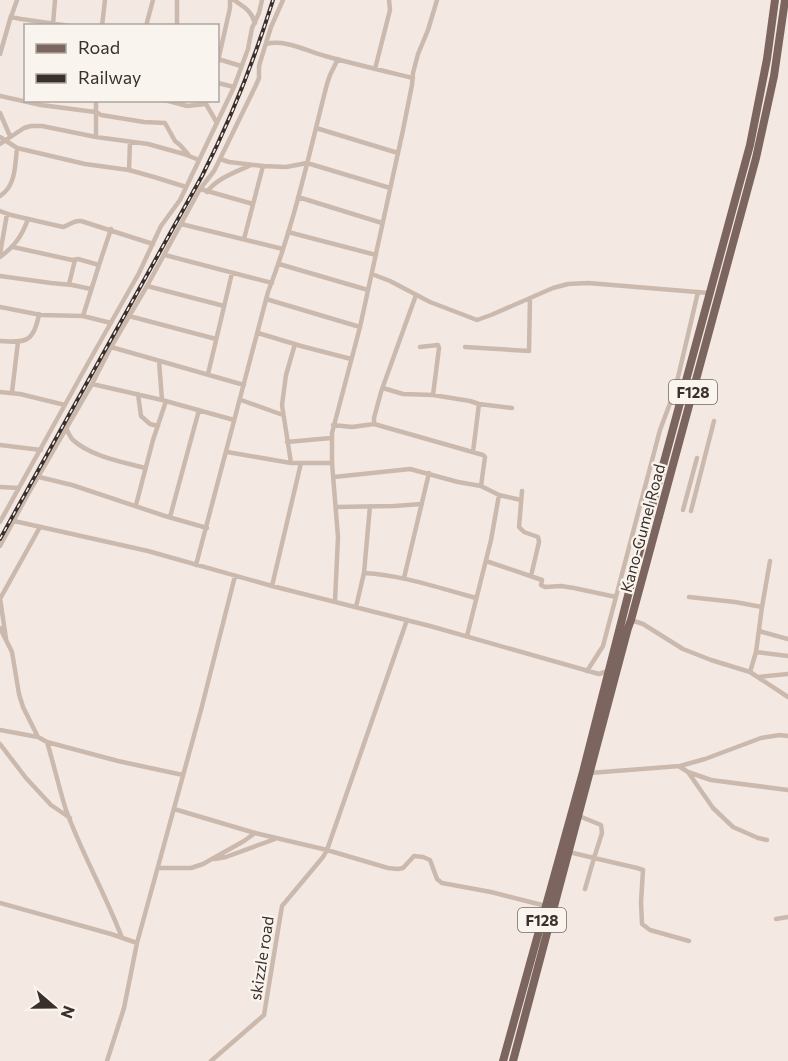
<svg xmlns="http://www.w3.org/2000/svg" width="788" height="1061" viewBox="0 0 788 1061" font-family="Commissioner,sans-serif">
<rect width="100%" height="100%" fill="#f3e9e2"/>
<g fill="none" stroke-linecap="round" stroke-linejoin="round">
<path stroke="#cbb9ae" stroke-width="4.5" d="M17,0l-6,17 10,2 49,7
M234,0c10,7 17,10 21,23
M53,24l2,-24
M102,26l3,-26
M146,26l7,-26
M177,26v-26
M266,44c19,-5 41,7 59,12 29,8 59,15 88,22
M0,54l11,-38
M218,59l23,7
M218,61l12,-53v-8
M375,69l15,-59 -1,-10
M218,83l16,4
M0,96l41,9 54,7
M165,100l22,6 19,-2
M206,100v4l11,19
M95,111l6,4 43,7 21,1 10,18 5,4 8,9
M0,113l10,23
M316,128l82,25
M0,137l17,11 68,16 44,6 25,7 32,10
M96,137v-37
M0,144l24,-16 7,-2h11l54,11 52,7 36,10 15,6
M220,159l9,3 34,4 23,1 21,-4 83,25
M129,170l1,-28
M200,189l53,15
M207,192c10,-14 29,-20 44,-27
M0,196c16,-10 15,-31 17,-48
M298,197l84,26
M0,211l11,4 52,12c7,-2 10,-7 18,-6l72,23
M181,224l102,25
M288,232l88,23
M244,239l19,-73
M13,247l59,13 6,-1 21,6
M0,254l7,-40
M165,255l107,28
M0,257c14,-10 22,-21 28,-38
M279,264l89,26
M372,274l18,7 40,21 47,18 14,-5 62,-27 15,-4 20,-1 121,10
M0,276l51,7 21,2 19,4
M69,284l6,-24
M147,286l77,20
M266,299l94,28
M0,307l41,8 42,1 28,7
M83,316l16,-51 12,-36
M129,316l87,23
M258,333l43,13 50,13
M0,341c26,2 34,1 39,-27
M111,347l133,38
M420,347l18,-2 1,3 -6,47
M465,347l64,4 1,-53
M159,361l3,39
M208,374l24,-101
M92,384l70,16 72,20
M383,388l20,6 30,1 37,6 9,3 33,4
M0,392l20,2 45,11
M12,392l6,-50
M138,394l3,22 9,8 8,2
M241,400l42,15
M374,424v-6l7,-26 35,-97
M333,425l19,2 22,-3 109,31 2,2 -4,29
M66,428c2,4 4,9 7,12 17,16 50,22 72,28
M287,442l44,-4
M0,445l41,5
M227,452l64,11h41
M473,452l6,-48
M291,463l-9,-58 4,-30 9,-31
M39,477l33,8 93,31 42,12
M334,477l76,-8 48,13 23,4 18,9 22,5
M0,487l19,1
M522,491l-3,36 5,5 14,5 1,5 -8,34
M136,505l17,-65 13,-39
M336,507l58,-1 28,-2
M683,510l14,-52
M691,511l23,-90
M170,517l29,-107
M14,521l134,30 124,35 158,40 169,48 9,-3
M0,522l87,-157 52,-92 22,-47 19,-26 54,-113 14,-38 4,-21 7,-15 3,-13
M0,546l28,-52 64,-110 19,-37 36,-61 53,-97 14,-18 6,-12 36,-74 3,-7v-12l3,-10 9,-29 12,-27
M486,561l56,19 -1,5 4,2 16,-1 13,2 42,9
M196,565l72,-273c26,-67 41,-138 59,-208l3,-9 8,-16
M364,573c38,2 75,15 112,25
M404,578l25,-105
M272,586l29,-123
M689,597l46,5 27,5
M0,598l6,41
M0,599l40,-72
M335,601l3,-64 -6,-74v-30l28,-106 43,-197 9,-45 1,-12 5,-19 10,-24 9,-30
M356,607l8,-34 6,-67
M631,620l12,4 40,25 28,11 39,12 38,25
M0,628l12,24 7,42 4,13 15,30
M759,631l29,8
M467,636l24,-96 8,-45
M756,652l32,4
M587,671l16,-25 57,-216 15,-40 23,-98
M750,672l6,-20 6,-45 8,-46
M758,677l30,-3
M0,730l38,7 9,5 71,19 65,14
M47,742c7,23 12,46 19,68 16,44 40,85 56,128
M0,744l26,34 25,27 19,13
M680,767l8,5 25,36 20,19 25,11 9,2
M688,772l23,8 77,10
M590,773l90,-7 25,-7 56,-21 19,-3 8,1
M174,809l81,24 72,17 61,18 10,1 5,-1 11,-12 9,1 7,3 7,19 5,4 49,9 55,14
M569,852l25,6 8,-25 -1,-8 -22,-9
M215,859l11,-2 49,-18
M158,868h33l12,-4 41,-23 11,-8
M585,889l9,-31 43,10 6,2 -2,32 1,22 8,6 39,11
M0,903l111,31 26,9
M776,919l12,-2
M107,1061l17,-53 13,-65 64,-233 34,-134
M211,1061l53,-46 18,-109 41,-49 4,-7 80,-230"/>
<path stroke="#7b655e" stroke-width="8" d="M503,1061l80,-289 50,-196 117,-431 17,-86 8,-59
M513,1061l115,-433 3,-8 125,-462 18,-82 11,-76"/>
<g stroke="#3a2f2c" stroke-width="4">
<path id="rail" d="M0,539l202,-363c29,-57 52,-115 71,-176"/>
</g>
<use href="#rail" stroke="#faf4ef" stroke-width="1.5" stroke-dasharray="4.5" stroke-linecap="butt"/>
</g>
<g text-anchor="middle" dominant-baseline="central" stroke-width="4.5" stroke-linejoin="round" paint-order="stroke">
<g fill="#faf4ef" stroke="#746a66" stroke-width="1.5">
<rect x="669" y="380" width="48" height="24" rx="4.5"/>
<rect x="518" y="908" width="48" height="24" rx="4.5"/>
</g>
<g font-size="15" font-weight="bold" fill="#3a2f2c">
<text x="693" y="392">F128</text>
<text x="542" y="920">F128</text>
</g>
<g font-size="16" fill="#3a2f2c" stroke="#faf4ef">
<text transform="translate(642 528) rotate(-75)">Kano-Gumel Road</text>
<text transform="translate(261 958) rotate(-81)">skizzle road</text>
</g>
</g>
<rect x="24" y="24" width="195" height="78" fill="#faf4ef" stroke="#ada5a1" stroke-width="1.5"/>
<rect x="36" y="44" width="30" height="9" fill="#7b655e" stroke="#ada5a1" stroke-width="1.5"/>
<text x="78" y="54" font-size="18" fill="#3a2f2c">Road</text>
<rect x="36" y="74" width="30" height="9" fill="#3a2f2c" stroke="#ada5a1" stroke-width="1.5"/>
<text x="78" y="84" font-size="18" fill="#3a2f2c">Railway</text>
<g transform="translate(54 1007) rotate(110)" stroke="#faf4ef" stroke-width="4.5" paint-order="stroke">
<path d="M0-4.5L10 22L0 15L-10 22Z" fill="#3a2f2c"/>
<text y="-9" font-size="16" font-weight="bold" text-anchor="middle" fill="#3a2f2c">N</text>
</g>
</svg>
